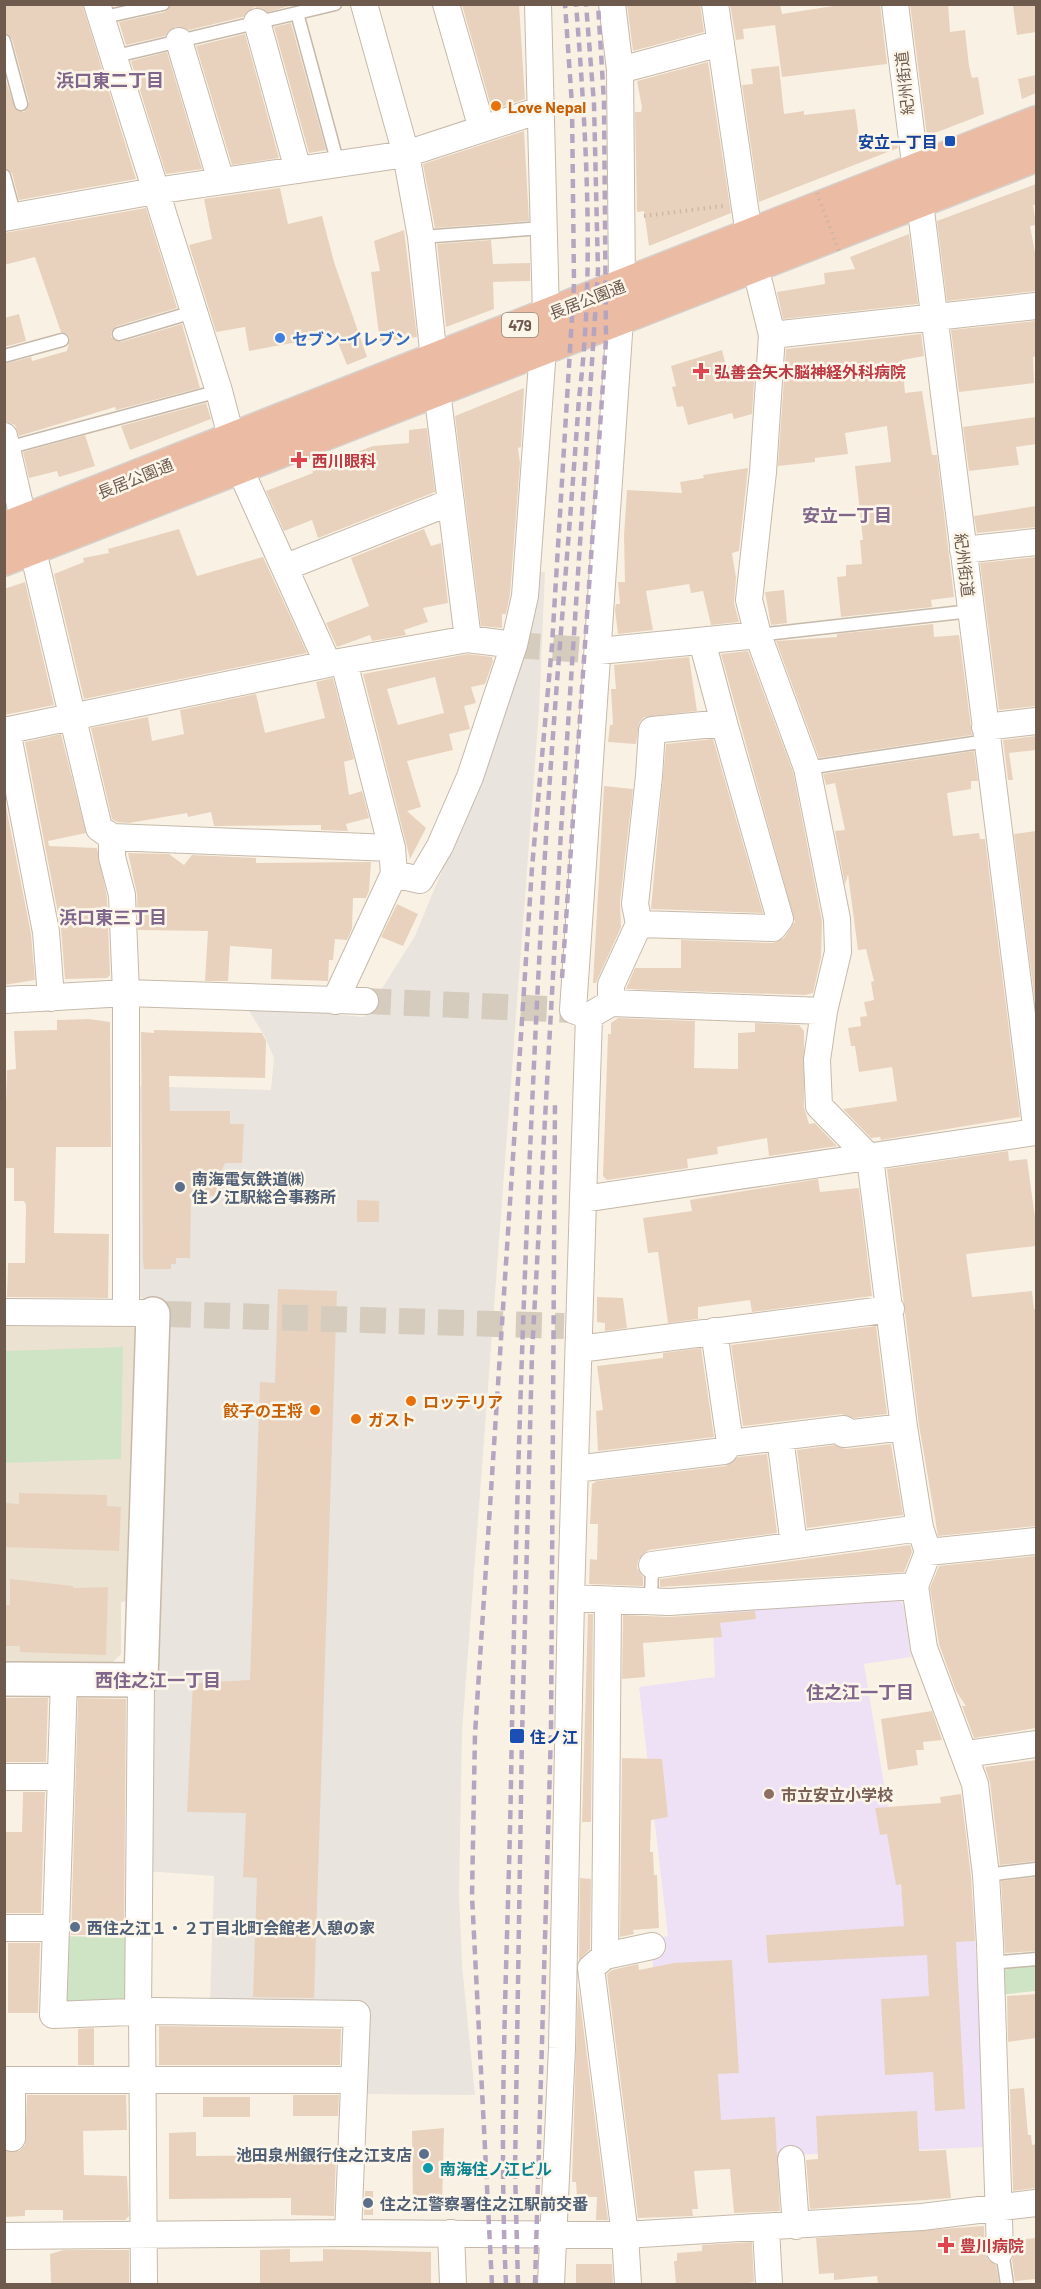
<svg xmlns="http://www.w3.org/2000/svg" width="1041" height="2289" viewBox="0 0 1041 2289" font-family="Barlow,'Noto Sans JP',sans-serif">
<rect width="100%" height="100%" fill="#f9f2e4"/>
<path fill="#ece2d2" d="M4,1323l126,1 8,7 -11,270 -6,1v52l-9,9h-107z"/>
<path fill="#e9e4de" d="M534,572h11l-6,139 -77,1021 -3,163 3,70 13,130 -113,-1 1,-86 -153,-5 4,-127 -69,-5 19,-568 -18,-1 -8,-7 -1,-209 134,4 3,-32 -10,-23 -18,-29 118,11 51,-81 47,-114z"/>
<path fill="#efe1f5" d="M900,1598l4,10 7,49 -47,7 40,240 69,-3 14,246 -320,13 -16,-220 17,-4 -29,-249 76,-10 -3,-72z"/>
<path fill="#cfe4c5" d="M123,1347l-2,112 -116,4v-112z
M62,1936l70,2 -2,72h-71z
M1036,1964v27l-38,4 -1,-26z"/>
<path fill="#e8d2be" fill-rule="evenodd" d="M4,4h78l54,175 -117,21 -7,-27 -8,-5v-93l11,34 9,3 5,-10 -17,-63 -8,-6z
M171,4h118v2l-21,6 -14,-5 -11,10 -54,13 -14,-3 -10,9 -39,9 -7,-23 46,-10z
M519,4l6,95 -33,11 -30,-105z
M627,4h73l4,28 -71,19z
M730,4h50l2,10 64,-10h34l7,60 -105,13 -7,-52 -32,4 1,10 -8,1z
M910,4h38l2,28 15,-2 4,36 3,12 6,-1 6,37 -57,22z
M1036,4v28l-19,3 -4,-29z
M291,23l35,127 -17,3 -35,-126z
M245,34l34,124 -47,7 -36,-119z
M167,52l35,117 -36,5 -35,-113z
M708,62l23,151 -82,33 -5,-35 -7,1 -2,-100h6l1,-5 -5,-26z
M779,66l5,48 20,-3v4l51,-6 5,35 37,-5 1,9 -139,54 -17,-117 11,-1 -2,-15z
M1036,75v18l-14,6 -4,-20z
M524,131l5,90 -94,7 -12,-64z
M1036,184v21h-3l3,20 -6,1 6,32v33l-89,10 -10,-80z
M280,188l8,36 34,-8 12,46 33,95 -20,8 -12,-30 -86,16 -4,-24 -29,5 -27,-87 23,-6 -8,-40z
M146,208l31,100 -60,18 -6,6v5l10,5 61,-18 18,64 -84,22 -1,-3 -96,29 -4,-11 -11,-4v-57l27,-7 1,4 35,-10 3,-13 -3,-4 -6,-2 -26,-75 -31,8v-32z
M404,230l13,107 -37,5 -9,-70 9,-1 -6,-30z
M909,234l9,70 -135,15 -6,-27 48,-8 -1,-11 31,-4 -5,-12z
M491,240l2,24 37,-1v18l-37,1 1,27 -48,18 -9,-83z
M19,314l7,27 -22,6v-29z
M1036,321v35l-3,1 1,26 -75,9 -8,-62z
M921,334l3,22 -22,4 3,33 17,-2 10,64h5l17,142 -23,3 1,7 -91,10 -4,-40 9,-1v-11l16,-1 -2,-24h3l-8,-74 36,-4 -4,-36 -42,7 3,21 -33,4v4l-37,4 8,-117z
M722,350l4,16 17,-4 3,9 9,-3 -3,46 -18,5 -2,-6 -44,12 -5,-19 -6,1 -5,-20 4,-1 -5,-20z
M524,388l-3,59 -3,1 2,15 -10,131 -4,20h-4v14l-21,-2 -26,-210z
M206,403l5,16 -81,31 -9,-24z
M1036,417v27l-20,3 3,18 -50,6 -6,-44z
M427,428l8,64 -117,46 -6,-18 -28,11 -18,-40 47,-18 -1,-4 61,-23 36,-3v-13z
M85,435l10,31 -36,11 -2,-6 -28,7 -6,-26z
M748,468l-9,83 -7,2 4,25 -2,25 5,19 -28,3 -8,-34 -12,2 -2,-9 -43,7 7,39 -35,4 -3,-24 1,-6h4l-2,-22h7l-1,-46 3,-46 55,3 -2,-11 24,-4 -1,-3z
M1036,506v21l-59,6 -3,-17z
M179,529l18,47 66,-19 44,96 -223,46 -30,-125 30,-12 -1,-4 26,-5 -1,-4z
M424,529l7,17 10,-3 7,60 -25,5 5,14 -24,8 2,5 -34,6 -2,-6 -33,12 -11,-24 43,-17 -18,-48z
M1036,557v149l-37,4 -19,-147z
M25,582l29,123 -50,10v-126z
M784,590l3,33 -16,2 -6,-33z
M933,624l1,13 25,-2 13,100 -153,23 -43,-117 61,-4v-3z
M748,651l45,121 29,149 -1,36 -8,36 -8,2 -179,-6 9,-21h46v-28l92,3 11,-5 11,-16 -74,-268z
M468,654l24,3 1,4 -8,23 -14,3 5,16 -12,3 6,23 -21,5 4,16 -46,11 14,46 -14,4 19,17 -16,31 -47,-185zM435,677l9,36 -46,12 -11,-36z
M689,657l8,54 -53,6 -5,6 -3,21 -28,-2 2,-17h3l-2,-36h5l-2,-24z
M333,678l21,81 -10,3 5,33 13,-4 7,27 -23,6 2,7 -27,-1v-5l-107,1 -3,-14 -23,5 -1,-4 -58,10 -12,-1 -5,-3 -21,-91 57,-11 4,24 32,-7 -4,-24 76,-16 9,39 60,-15 -9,-36z
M61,734l25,99 -38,8 1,5 48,2 10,49 3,78 -3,3 -42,1 -4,-50 -36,-187z
M1036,736v14l-27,3 4,27h-5l-5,-40z
M713,739l50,174 -112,-4 15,-165z
M974,751l4,30h-7v8l-24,4 6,43 26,-3 1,6h5l35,278 -139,23 -1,-3 -9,1 -28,-29 54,-8 -5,-34 -33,5 -4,-26h-4l-3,-18 13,-2 -1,-9 7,-1 -3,-14 10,-2 -3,-18 3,-1 -8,-32 -8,1 -10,-76 -3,11 -10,-54 10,-1 -10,-47 -9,2 -3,-11z
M604,786l29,3 -13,113 1,25 -25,56h-3z
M4,796l27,138 4,46 -31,5z
M1036,831v179l-22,-176z
M128,853l41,1 15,11 8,-10 64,3v5l115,-1 -2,29 -3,7h-13l-1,31 -5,11 -12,-1 -2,21h-4l-1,21 -57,-2 1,-30 -42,-3 -2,35h-23l3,-50 -70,-1 -1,-36z
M397,904l21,10 -15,32 -22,-9z
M618,1018l77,3 -1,47 44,1v-36l17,-1v-9l44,2 5,6v76l5,17 6,-1 22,23 -68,10 -2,-18 -50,9 1,7 -31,5 1,9 -81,12 -4,-4 5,-142h3v-11z
M89,1019l21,3 1,125h-55l-2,86 55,1 -1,64 -101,-1 1,-34h17l1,-58 -2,-4h-10v-33h-10l3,-98 9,-1 -2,-38 43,-1v-10z
M154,1030l108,3 4,8 -1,37 -96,-2 1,35h60v13h14l-2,39h-17l-8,17v16l-26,-1 -1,63h-14v6h-5v5h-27l-1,-9 -2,-228 13,1z
M1008,1151l1,10 18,-2 9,66v21l-70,8 6,43 60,-6 2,18h2v217l-98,10 -19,-111 -32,-256z
M818,1179l2,13 39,-4 13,108 -120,16 -2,-12 -52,7v12l-30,4 -10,-71 -10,1 -5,-35 49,-7 -2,-11z
M357,1200l22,1v21h-22z
M278,1289l59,2 -23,707 -61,-1 4,-119 -14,-1 3,-64 -59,-1 6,-129 57,-3 10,-298 15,1z
M597,1297l26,1 4,30 -22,3v-8l-8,-1z
M876,1326l11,88 -34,4 -11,-4 -99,12 -12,-81z
M701,1348l13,89 -116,14 -2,-40 7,-1 -6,-44 66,-8v-5z
M891,1444l12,71 -96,13 -10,-78 38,-5 11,4z
M767,1454l10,79 -128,17 -11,10 -1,8 6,9v9l-54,-2 1,-25 7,1 1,-36h-8l2,-40 5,-3 129,-15 12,-9z
M19,1493l88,2v11l14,1 -2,44 -115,-4v-44l15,1z
M910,1545l2,7 -8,20 -244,15v-8z
M1036,1556v172l-62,10 -12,-32h4l-10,-15 -17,-47 -9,-56 9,-22z
M10,1579l63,7v2l35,-1 -2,68 -86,-3v-6h-16v-41h6z
M755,1611l1,8 -36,4 2,14 -79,6 2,34 -23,2 1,-64 47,2z
M588,1614h5l-2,208h-9z
M6,1698h42l-2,64h-42z
M78,1698l48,1 -2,236h-53z
M932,1711l10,29 -19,2 1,8h-8l2,15 -30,5 -7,-51z
M622,1758l40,1 6,58 -17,3 -1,32h3l1,23h3l2,53 -26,2 1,4 -14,3z
M1036,1760v101l-36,4 -10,-83 -5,-15z
M23,1792h22l-4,121h-37v-81h18z
M961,1794l10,82 4,65 -19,1 9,167 -30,2 -2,-39 -48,3 -4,-76 48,-3 -2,-41 -159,8 -2,-28 138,-9 -3,-42 -5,1 -9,-51 -7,1 -5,-27 66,-5 -1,-6z
M1036,1877v74l-31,2 -4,-72z
M580,1878l11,1 -1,70 -11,11z
M8,1943h32l-2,70h-30z
M732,1960l7,113 -21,1 3,46 54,-3 5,94 -46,2 -4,-44 -36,2 4,38h-6l1,7 -55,2 -31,-244 5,-4 26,-6 1,6 35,-7z
M578,1986l30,234h-12l1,-23h-20l-1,-15h-4z
M1036,1994v44l-28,4 -1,-46z
M159,2026l182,3 -1,36h-181z
M94,2028v37h-16v-36z
M1024,2088l4,47h3l1,10 4,-1v44l-23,3 -3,-102z
M27,2095h99l1,35 -44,1 1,44 43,1 2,40 -4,4h-62v-10h-38v6l-21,1v-66h15l6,-6z
M293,2095h46l-1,21h-45z
M203,2097h47v20h-47z
M917,2111l2,40 27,-1 5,48 -141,11 -4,-49 12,-1 -2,-43z
M444,2128l-2,78 -29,-1 -1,-74z
M196,2132v24l140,-1 -2,61 -43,-1v-17l-122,1v-66z
M365,2191h8v24h-9z
M984,2226l1,26 3,7 8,6 3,18 -121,1 -1,-8 -43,4v-7l-15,1 -3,-36z
M1036,2238v41l-21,2 -3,-21 3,-20z
M752,2242l2,40 -12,2h-66l-2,-23h3v-8l25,-2v-6z
M290,2249v13l33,-1v-12l108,3v31l-171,1v-34z
M64,2250h65v34h-78l-1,-30z
M576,2264h36l1,20h-37z"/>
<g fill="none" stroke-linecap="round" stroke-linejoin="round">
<path stroke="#d6ccbe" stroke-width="26" stroke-dasharray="26 13" stroke-linecap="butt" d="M514,645l85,6
M365,1001l208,9
M165,1314l399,12"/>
<g stroke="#c6b9aa" stroke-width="15">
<path id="lane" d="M297,13l41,151
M100,18l63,-14
M4,41l17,63
M112,57l223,-53
M4,176l11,40
M421,237l122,-9
M119,334l74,-22
M4,356l58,-16
M7,448l212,-57
M758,635l213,-24
M807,768l180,-27
M651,1601l1,-36
M986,1875l50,-6
M990,1963l46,-4
M1000,2251h2l5,33"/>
</g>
<g stroke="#c6b9aa" stroke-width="28">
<path id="street" d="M97,4l122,387 20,76 89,197
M364,4l42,150 15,83 13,122
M446,4l36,125
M538,4l8,311
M612,4l8,66 2,216
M715,4l34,231
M895,4l141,1122
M257,22l41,148
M179,41l42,140
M620,70l101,-27
M4,218l151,-27 251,-37 134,-44
M755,266l17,69 -9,137 -14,128 9,35 49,133 30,151 1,33 -14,59 -7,49 2,46 51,52 34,269 16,101 8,24 -13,34 9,62 51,136 11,91 4,69 10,307
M620,319l-47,691 16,6 22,-13 213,8
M772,335l264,-29
M437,391l31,248
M4,436l20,86
M32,547l67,281 13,9 280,11
M963,550l73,-8
M286,567l165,-65
M702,641l22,82
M599,651l159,-16
M985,727l51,-6
M7,730l39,202 5,66
M4,731l324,-67 140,-25 46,6
M112,837v20l10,38 4,98v319
M394,874l26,6 20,-34 30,-69 44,-132 11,-49 18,-247
M4,1000l122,-7 239,8
M335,1001l59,-127 -2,-26 -48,-186
M611,1003v-18l28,-61 -4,-20 14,-128 3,-46 72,-7 56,196 -7,9 -134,-4
M583,1199l6,-183
M4,1312l138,1
M714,1331l16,112
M579,1349l312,-40
M780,1437l14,108
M575,1469l149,-18 6,-8 114,-14v5l60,-7
M928,1552l108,-11
M652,1565l268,-37
M571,1598l98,4 246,-16
M966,1754l70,-10
M4,1777h56
M4,1928h52l-3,87 102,-4 202,3 -9,219
M56,1928l8,-248
M605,1956l3,-356
M138,2013l3,-333
M142,2013l2,271
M4,2080h350
M12,2080v58
M791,2159l5,67
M766,2228l3,56
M451,2233l2,51
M4,2236l344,-3 277,2 297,-18 114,-14
M551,2284l11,-236 9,-450 12,-399 453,-67
M628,2284l-3,-49 -34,-267 14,-12 47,-10"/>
</g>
<g stroke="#c8b9a8" stroke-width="36">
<path id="secondary" d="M4,1679l137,1 12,-366"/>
</g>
<g stroke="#d6d1cd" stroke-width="36">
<path id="highway" d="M4,529l1032,-406
M4,559l1032,-404"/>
</g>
<path stroke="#cfb7a3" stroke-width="4" stroke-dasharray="1.5 4.5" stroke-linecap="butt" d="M644,216l79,-10"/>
<use href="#lane" stroke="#fff" stroke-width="12"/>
<use href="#street" stroke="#fff" stroke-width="26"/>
<use href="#secondary" stroke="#fff" stroke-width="33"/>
<use href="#highway" stroke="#ebbba3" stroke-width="33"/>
<path stroke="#b6a5c0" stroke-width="4.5" stroke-dasharray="9 6" stroke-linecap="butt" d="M562,978l44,-638 -2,-238 -6,-98
M492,2284l-20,-388 3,-162 57,-866 20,-223 22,-361 -2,-179 -7,-101
M506,2284c-8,-167 2,-335 5,-502 5,-304 16,-608 33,-911 9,-158 24,-315 35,-473 16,-126 7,-267 -3,-394
M518,2284l-3,-114 7,-434 10,-383 29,-522 37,-560 -4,-167 -8,-100
M535,2284l16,-553 4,-631"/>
<path stroke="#cfb7a3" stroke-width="4" stroke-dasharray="1.5 4.5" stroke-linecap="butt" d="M817,193l22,58"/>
</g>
<g fill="#e8710a" stroke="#fcf6ea" stroke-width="2">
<circle cx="496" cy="106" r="6"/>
<circle cx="411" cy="1401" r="6"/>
<circle cx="315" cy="1410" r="6"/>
<circle cx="356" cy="1419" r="6"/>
</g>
<g fill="#1a4fb4" stroke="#fcf6ea" stroke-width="2">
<rect x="944" y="135" width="12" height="12" rx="3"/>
<rect x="509" y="1728" width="16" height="16" rx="3"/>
</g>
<circle fill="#3f7fe0" stroke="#fcf6ea" stroke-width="2" cx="280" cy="338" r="6"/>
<g fill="#e0444e" stroke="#fcf6ea" stroke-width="2">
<path d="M698 362h6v6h6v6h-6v6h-6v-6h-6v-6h6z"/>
<path d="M296 451h6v6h6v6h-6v6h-6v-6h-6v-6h6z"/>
<path d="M943 2236h6v6h6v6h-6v6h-6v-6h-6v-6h6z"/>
</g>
<g fill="#5c6f8a" stroke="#fcf6ea" stroke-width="2">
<circle cx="180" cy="1187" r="6"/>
<circle cx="75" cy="1927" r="6"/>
<circle cx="424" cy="2154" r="6"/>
<circle cx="368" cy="2203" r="6"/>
</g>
<circle fill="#8d6e63" stroke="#fcf6ea" stroke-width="2" cx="769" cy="1794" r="6"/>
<circle fill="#0f9aa8" stroke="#fcf6ea" stroke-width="2" cx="428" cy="2168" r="6"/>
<g text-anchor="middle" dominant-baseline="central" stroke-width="5" stroke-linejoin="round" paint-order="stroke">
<rect fill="#fcf6ea" stroke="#998a7c" stroke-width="1.5" x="502" y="313" width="36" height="24" rx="4.5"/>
<g font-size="15" font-weight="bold" fill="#6e5b4d">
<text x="520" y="325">479</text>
</g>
<g font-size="16" fill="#6e5b4d" stroke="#fcf6ea">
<text transform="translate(904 83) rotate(-96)">紀州街道</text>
<text transform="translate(587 299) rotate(-21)">長居公園通</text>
<text transform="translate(135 478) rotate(-22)">長居公園通</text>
<text transform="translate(965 565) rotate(83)">紀州街道</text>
</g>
<g font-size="16" font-weight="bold" fill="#c56008" stroke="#fcf6ea" text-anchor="start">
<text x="508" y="106">Love Nepal</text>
<text x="423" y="1401">ロッテリア</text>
<text x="303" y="1410" text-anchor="end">餃子の王将</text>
<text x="368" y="1419">ガスト</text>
</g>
<g font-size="16" font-weight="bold" fill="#164399" stroke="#fcf6ea" text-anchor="end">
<text x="938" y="141">安立一丁目</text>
<text x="530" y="1736" text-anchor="start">住ノ江</text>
</g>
<g font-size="16" font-weight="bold" fill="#366cbe" stroke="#fcf6ea" text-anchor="start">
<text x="292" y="338">セブン-イレブン</text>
</g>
<g font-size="16" font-weight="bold" fill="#be3a42" stroke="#fcf6ea" text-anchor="start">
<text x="714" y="371">弘善会矢木脳神経外科病院</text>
<text x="312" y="460">西川眼科</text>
<text x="960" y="2245">豊川病院</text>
</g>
<g font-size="16" font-weight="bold" fill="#4e5e75" stroke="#fcf6ea" text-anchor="start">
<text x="192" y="1178">南海電気鉄道㈱<tspan x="192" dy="18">住ノ江駅総合事務所</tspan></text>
<text x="87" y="1927">西住之江１・２丁目北町会館老人憩の家</text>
<text x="412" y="2154" text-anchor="end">池田泉州銀行住之江支店</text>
<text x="380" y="2203">住之江警察署住之江駅前交番</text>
</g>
<g font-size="16" font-weight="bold" fill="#785e54" stroke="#fcf6ea" text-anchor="start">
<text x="781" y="1794">市立安立小学校</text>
</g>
<g font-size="16" font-weight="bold" fill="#0d838f" stroke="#fcf6ea" text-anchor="start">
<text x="440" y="2168">南海住ノ江ビル</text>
</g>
<g font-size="18" font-weight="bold" fill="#80668a" stroke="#fcf6ea">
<text x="110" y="80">浜口東二丁目</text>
<text x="847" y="515">安立一丁目</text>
<text x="113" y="917">浜口東三丁目</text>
<text x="158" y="1680">西住之江一丁目</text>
<text x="860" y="1692">住之江一丁目</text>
</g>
</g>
<rect width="1041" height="2289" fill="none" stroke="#6e5b4d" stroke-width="12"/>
</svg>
